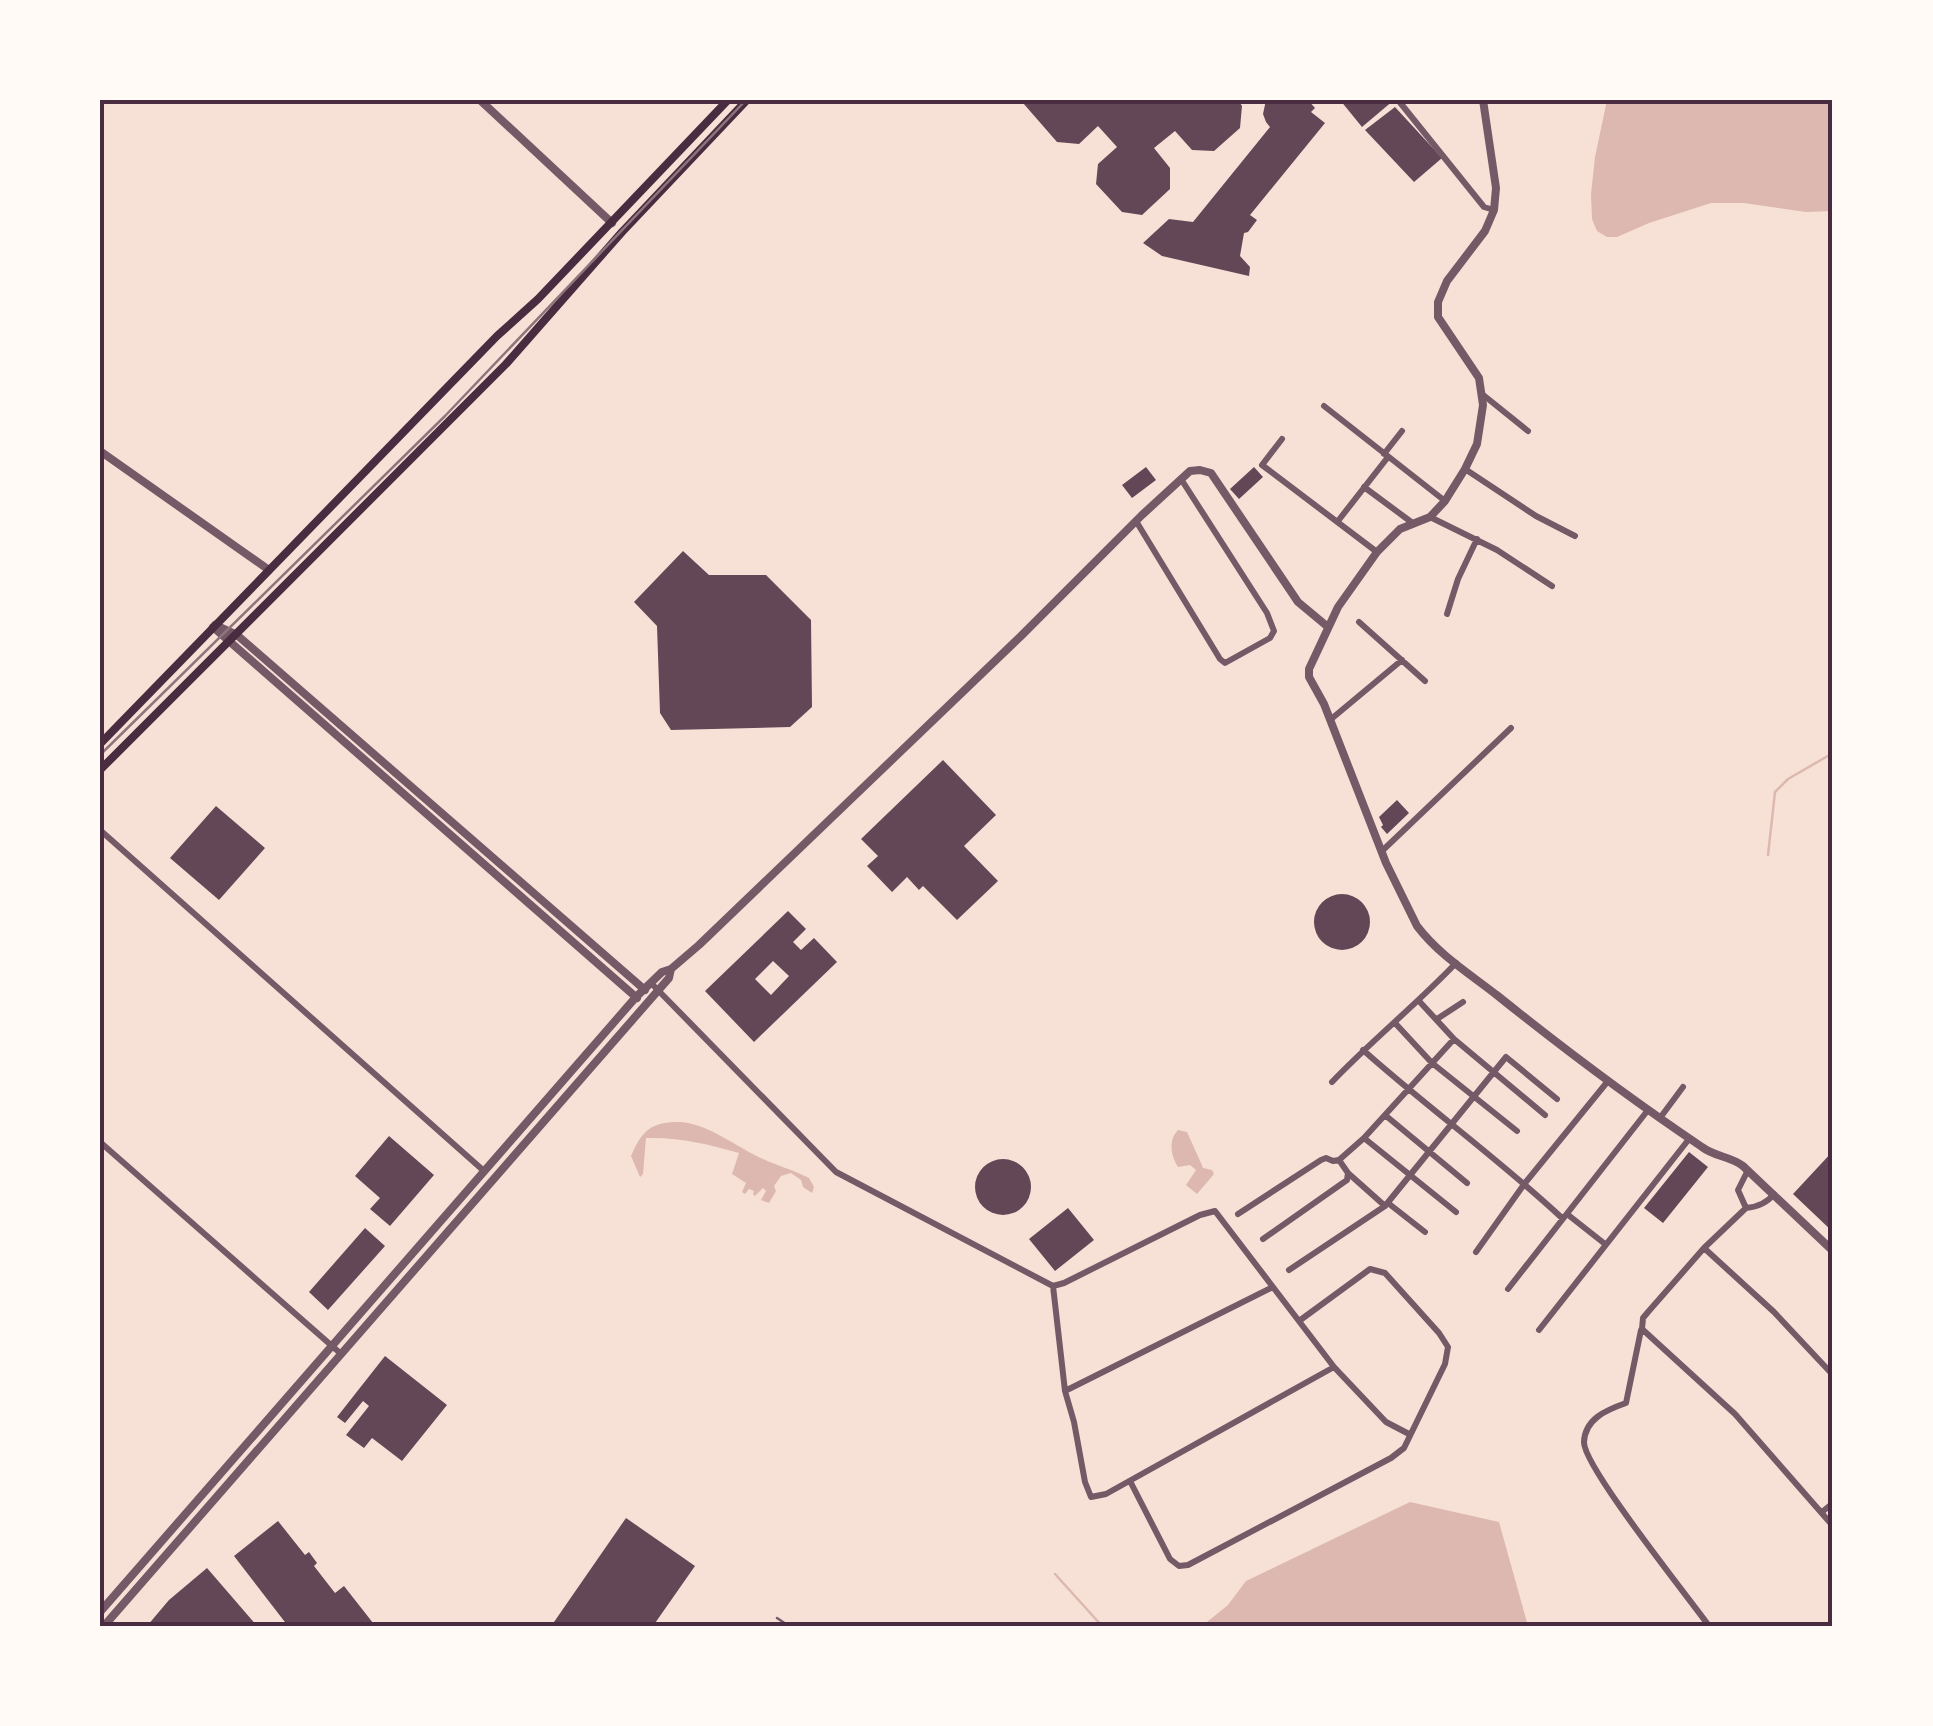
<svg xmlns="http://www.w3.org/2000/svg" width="1933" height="1726" viewBox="0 0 1933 1726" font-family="'Fira Sans',sans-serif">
<rect width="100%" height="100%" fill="#f7e1d7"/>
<path fill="#dcb8b0" d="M1607,100h226v111l-27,1 -62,-9h-33l-62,20 -32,14h-10l-10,-6 -5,-12 -1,-25 4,-37z
M681,1122c30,3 55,25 82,37 15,7 31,11 46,19l5,9 -2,6 -9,-6 -2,-7 -10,-7 -10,3 -7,10 2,5 -7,12 -8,-3 5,-9 -3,-3 -8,8 -2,-2 1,-3 -5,-2 -4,5 -3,-2 4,-9 -14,-9 7,-21c-31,-9 -60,-16 -93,-15l-3,36 -3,3 -9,-21c12,-27 20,-34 50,-34z
M1178,1130l9,2 14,31 2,5 9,2 2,4 -17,20 -11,-9 10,-15 -6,-5 -12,2c-7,-11 -10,-27 0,-37z
M1410,1502l89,20 29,104h-326l26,-21 18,-24z"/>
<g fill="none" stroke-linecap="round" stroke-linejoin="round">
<path stroke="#dcb8b0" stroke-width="2.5" d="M1768,855l7,-63 13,-13 45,-26
M1055,1574l47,52"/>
</g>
<path fill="#644757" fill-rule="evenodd" d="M1026,100h212l4,6 -2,22 -26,23 -22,-1 -17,-19 -21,17 16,20v21l-28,26 -20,-3 -26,-28 2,-20 19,-17 -19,-21 -19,18 -22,-2 -34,-39z
M1266,100h42l7,8 -4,4 14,11 -75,92 7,5 -9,12 -4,1 -4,23 10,11 -1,9 -87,-20 -19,-13 26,-24 24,3 77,-95 -4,-5 -3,-8z
M1340,100h54l-32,27z
M1395,107l47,51 -28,24 -49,-52z
M1146,467l10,13 -24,18 -10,-13z
M1254,467l9,10 -24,22 -9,-10z
M683,551l26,24h57l45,45 1,87 -22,20 -119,3 -11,-17 -3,-87 -23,-24z
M943,760l53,55 -32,31 34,35 -41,39 -34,-34 -4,4 -12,-13 -15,15 -25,-26 11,-10 -17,-17z
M1397,800l12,13 -22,21 -6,-7 2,-2 -4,-8z
M216,806l49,42 -46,52 -49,-42z
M1314 922a28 28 0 1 1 56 0a28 28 0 1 1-56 0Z
M788,911l18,18 -13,13 8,8 13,-12 23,24 -83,80 -49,-51zM773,961l16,15 -18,19 -16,-16z
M389,1136l45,39 -44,51 -20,-17 10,-11 -25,-22z
M1833,1151v36l-5,3 5,5v37l-40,-38z
M1689,1152l19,15 -45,56 -19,-15z
M975 1187a28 28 0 1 1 56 0a28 28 0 1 1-56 0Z
M1068,1208l26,32 -39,31 -26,-32z
M365,1228l20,18 -57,64 -19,-18z
M385,1356l62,49 -45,56 -30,-23 -8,10 -18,-13 23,-29 -6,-5 -18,22 -8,-6z
M626,1518l69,48 -42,60h-94l-5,-4z
M278,1521l27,34 4,-3 8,11 -3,3 21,27 9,-7 29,37 -4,3h-81l-54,-70z
M207,1568l50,58h-110l22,-26z"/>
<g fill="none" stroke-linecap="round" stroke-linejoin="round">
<path stroke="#755966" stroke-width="2.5" d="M777,1618l12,8"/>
<path stroke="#755966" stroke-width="6" d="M1398,100l86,107 10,3
M1482,394l46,37
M1324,406l121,95
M1282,439l-20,26 115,87
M1384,454l18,-23
M1465,469l71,47 39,20
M1364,487l50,37
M1430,517l67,33 55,36
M1136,521l84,138 5,4 45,-25 4,-7 -7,-18 -86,-134
M1338,521l50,-64
M1447,614l11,-35 19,-40
M1359,622l66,59
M1330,720l72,-60
M100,830l384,341
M1382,851l129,-123
M651,983l185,189 217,114
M1419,1001l35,38 91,76
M1437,1019l26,-17
M1395,1023l37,40 85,68
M1363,1050c65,58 136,109 199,168
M1332,1082c39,-41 84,-77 124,-119
M1385,1115l82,68
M1660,1118l23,-31
M1364,1138l92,74
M100,1142l240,211
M1339,1160l9,13 37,33
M1774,1194c-7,9 -16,13 -28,14l-42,40 -56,64 -5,6 -1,11 93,85 98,112
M1388,1203l37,29
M1746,1208l-8,-18 10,-20
M1238,1214l83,-54 5,-2 7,3 6,-1 25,-22 90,-99
M1567,1214l38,30
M1263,1239l84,-59 1,-7
M1704,1248l70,64 59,63
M1476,1252l49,-69 83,-102
M1289,1270l96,-64 121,-149 51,42
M1053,1286l12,105 9,31 11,60 6,15 15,-3 228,-127
M1053,1286l11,-3 136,-68 15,-4 119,156 52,55 23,12
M1508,1289l140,-179
M1539,1330l150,-191
M1641,1330l-15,73c-20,7 -41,16 -42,39 -1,24 105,156 125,184
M1065,1391l208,-104
M1130,1481l40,78 9,7 9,-1 203,-107 13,-10 41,-84 3,-17 -9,-14 -54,-60 -15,-4 -71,52
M1822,1512l11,-9"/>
<path stroke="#755966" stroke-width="8" d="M480,100l132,123
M1483,100l13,88 -2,22 -9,21 -38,50 -9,21v15l41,61 4,27 -6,39 -12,25 -20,32 -15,16 -30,12 -23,23 -39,55 -29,62v8l15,27 62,159 31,63c22,29 53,48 81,70 66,53 134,104 204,151 13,10 28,9 41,19l90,85
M100,451l169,119
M215,625l22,10 408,355
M213,627l424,371
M100,1612l536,-615 26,-25 9,-3 28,-24 322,-309 121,-121 48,-44 10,-1 11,3 87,129 30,25
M104,1626l565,-648 2,-9"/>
<path stroke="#4a2c40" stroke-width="8" d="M100,744l397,-408 41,-37 190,-199
M100,770l406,-406 116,-132 125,-132"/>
<path stroke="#8f747c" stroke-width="2.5" d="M100,755l345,-339 301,-316"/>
</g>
<rect width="1933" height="1726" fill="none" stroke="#fffaf5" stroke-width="205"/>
<rect x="102" y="102" width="1728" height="1522" fill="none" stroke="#4a2c40" stroke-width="4"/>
</svg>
